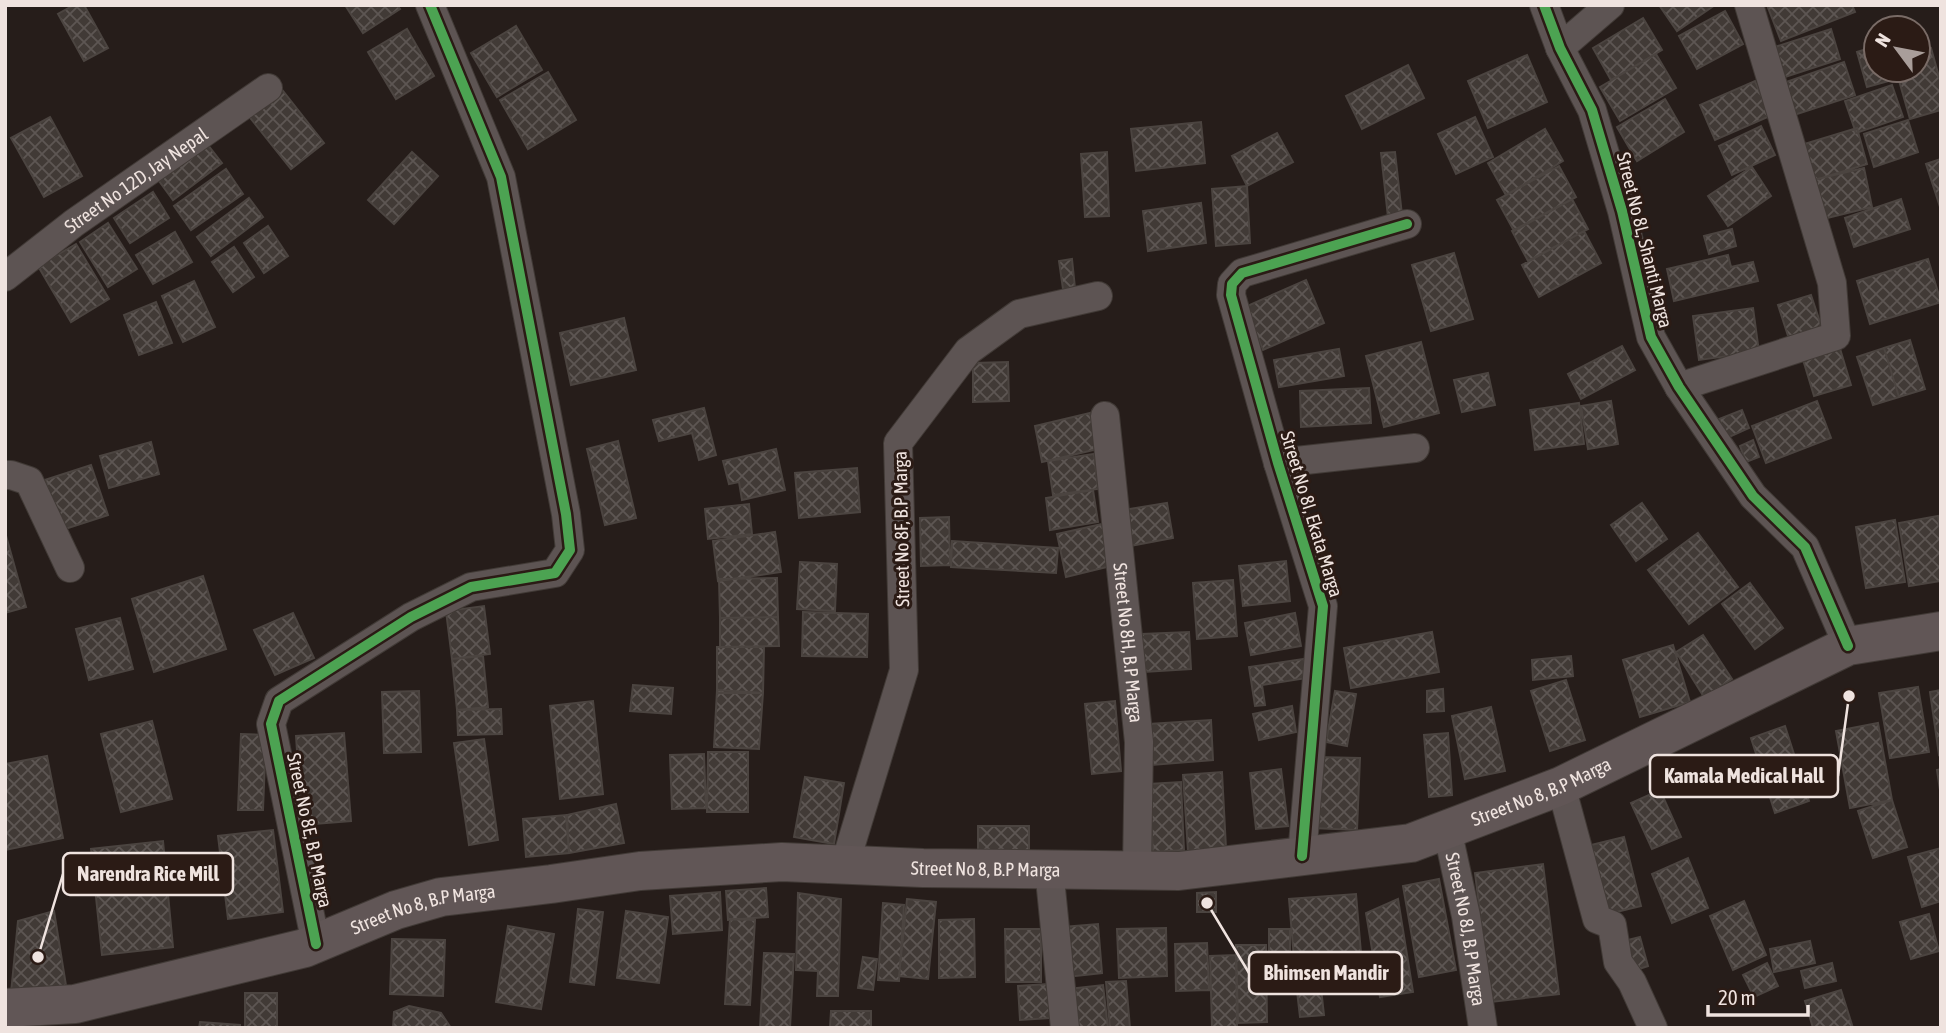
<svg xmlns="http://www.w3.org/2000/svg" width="1946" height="1033" viewBox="0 0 1946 1033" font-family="'Asap Condensed',sans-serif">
<defs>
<pattern id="building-cross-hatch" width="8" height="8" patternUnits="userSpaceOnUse" patternTransform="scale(1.75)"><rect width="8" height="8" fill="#413a36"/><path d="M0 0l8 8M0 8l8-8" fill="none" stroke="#5d5653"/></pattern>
</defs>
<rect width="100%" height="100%" fill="#261d1a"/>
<path fill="url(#building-cross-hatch)" stroke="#4b4440" stroke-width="2" d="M74,5h10l24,43 -24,13 -26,-47z
M345,5h52l3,4 -37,24z
M1659,5h56l-38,26z
M1767,5h85l3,7 -74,29z
M1725,11l18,33 -46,25 -18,-33z
M1643,18l19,32 -51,30 -18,-32z
M516,26l26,44 -45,27 -26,-44z
M407,29l27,47 -38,23 -28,-47z
M1831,29l9,30 -58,19 -10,-30z
M1876,46v24h13l3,10 -25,7 -10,-35z
M1931,48l10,36v26l-31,9 -14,-49h22v-18z
M1656,54l20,34 -56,33 -20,-34z
M1527,55l20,47 -59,26 -20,-47z
M1844,62l11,33 -64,21 -11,-32z
M1408,65l16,33 -62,31 -16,-33z
M548,72l28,48 -48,29 -28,-49z
M1755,81l15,35 -55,24 -15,-35z
M1892,85l11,32 -47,16 -11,-32z
M280,87l44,56 -33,26 -44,-55z
M1665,99l19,33 -47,29 -20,-34z
M50,117l32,59 -38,21 -33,-59z
M1475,117l18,40 -37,17 -18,-40z
M1908,120l10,32 -44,15 -10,-33z
M1201,122l4,41 -69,8 -5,-42z
M1761,126l14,29 -43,20 -13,-29z
M1857,128l10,36 -58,18 -11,-36z
M1545,129l18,32 -57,34 -18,-32z
M1277,133l16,29 -46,24 -15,-30z
M208,145l14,18 -49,37 -14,-19z
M412,152l26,24 -44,48 -26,-24z
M1107,152l2,64 -24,1 -4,-63z
M1395,152l7,63 -14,2 -7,-64z
M1941,159v51l-15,-46z
M1559,166l17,31 -62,34 -17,-31z
M1752,167l19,29 -43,30 -20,-30z
M1864,168l8,39 -49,12 -10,-39z
M226,169l17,25 -52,36 -17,-24z
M1247,186l3,57 -34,3 -4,-57z
M153,192l16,26 -39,25 -16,-25z
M249,198l14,19 -52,39 -14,-19z
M1572,199l16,30 -60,32 -16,-30z
M1901,199l9,30 -56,18 -9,-29z
M1201,203l5,40 -58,8 -5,-40z
M108,223l29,46 -29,18 -28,-45z
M268,226l20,30 -24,17 -20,-30z
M1732,229l4,17 -27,8 -5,-18z
M1584,231l17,32 -62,34 -17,-32z
M175,232l17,30 -39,22 -17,-29z
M76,244l33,55 -38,23 -33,-56z
M234,247l20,30 -21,15 -21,-30z
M1454,253l19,66 -42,12 -19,-66z
M1728,255l3,12 22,-5 5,19 -84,20 -7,-32z
M1072,259l3,29 -12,1 -4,-28z
M1928,259l13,43 -71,22 -13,-43z
M1306,280l18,43 -61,27 -18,-43z
M194,281l21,46 -32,15 -21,-46z
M1811,295l12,36 -33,11 -12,-37z
M156,302l16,41 -33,12 -15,-40z
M1753,308l6,44 -60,8 -6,-44z
M624,318l12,52 -65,15 -11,-52z
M1910,340l15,49 -26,8 -15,-49z
M1421,342l18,71 -55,14 -18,-71z
M1838,342l13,43 -37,11 -13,-43z
M1622,346l13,24 -54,29 -13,-25z
M1884,348l15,49 -26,8 -16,-48z
M1339,349l5,27 -65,11 -5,-27z
M1008,362l1,39 -36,1v-39z
M1488,373l7,32 -33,7 -8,-32z
M1369,388l2,35 -70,4 -1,-36z
M1611,401l7,43 -30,5 -7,-43z
M1817,401l14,37 -65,25 -14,-37z
M1579,403l5,41 -49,6 -5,-40z
M704,408l12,47 -17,5 -7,-27 -33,8 -6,-21z
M1742,410l7,18 -22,10 -8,-19z
M1090,413l8,36 -56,13 -7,-36z
M1753,440l6,17 -13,5 -6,-16z
M618,441l18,77 -31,7 -18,-76z
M151,442l8,32 -50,14 -9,-32z
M776,449l9,41 -43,10 -3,-18 -10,2 -6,-23z
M1094,454l4,35 -45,6 -5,-34z
M91,465l17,50 -46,15 -17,-50z
M857,468l3,44 -61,6 -4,-45z
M1093,490l5,32 -48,8 -4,-32z
M1167,503l6,35 -43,8 -7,-36z
M1642,503l25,36 -31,22 -25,-36z
M749,504l3,30 -44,5 -3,-30z
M1938,516l3,20v45l-32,5 -10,-63z
M949,517l1,48 -29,1 -1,-48z
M1895,520l10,62 -39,6 -10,-61z
M1102,524l9,42 -45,11 -9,-43z
M5,532l21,75 -21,6z
M775,532l6,40 -63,9 -5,-40z
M1698,533l40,54 -49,37 -41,-54z
M952,541l106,7 -2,25 -105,-6z
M1286,561l4,40 -47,5 -4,-40z
M800,562l37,2 -2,47 -38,-2z
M203,576l23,73 -72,23 -22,-73z
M777,578l1,39 -58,1 -1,-39z
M1233,580l4,56 -40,3 -4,-56z
M1750,583l33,45 -28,21 -33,-45z
M484,606l6,48 -38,5 -6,-48z
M803,612l65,2 -1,43 -65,-1z
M293,613l21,45 -39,17 -21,-45z
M1295,613l6,33 -50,9 -6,-32z
M778,617l1,29 -59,1v-29z
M120,618l13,51 -44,11 -13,-51z
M1189,632l2,37 -47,3 -2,-38z
M1432,632l7,40 -88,16 -7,-40z
M1703,635l29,44 -28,18 -28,-45z
M1673,645l17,57 -50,15 -17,-57z
M717,647h47l-1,46h-46z
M483,656l5,51 -31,3 -5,-51z
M1571,656l2,20 -40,4 -1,-20z
M1304,659l3,19 -45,7 3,20 -10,1 -6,-39z
M1566,680l19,60 -35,11 -19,-60z
M633,685l40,3 -2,26 -41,-3z
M1918,687l11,65 -39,6 -11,-65z
M1443,689l1,22 -17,1v-21z
M717,690l46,3 -4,56 -45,-2z
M1941,690v64l-2,1 -9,-63z
M419,691l2,61 -37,1 -2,-61z
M1335,691l21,3 -9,52 -21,-4z
M593,701l10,93 -43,5 -10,-93z
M1115,701l6,70 -29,3 -7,-70z
M1292,706l4,26 -37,8 -6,-26z
M1491,707l14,64 -40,8 -13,-63z
M501,709l1,25 -44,1 -1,-25z
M1211,720l2,40 -61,5 -3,-41z
M152,721l20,78 -51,13 -20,-78z
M1878,723l14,77 -42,8 -14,-77z
M1785,726l24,75 -34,12 -24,-75z
M344,733l7,88 -49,4 -6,-89z
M1448,733l4,62 -23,2 -5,-62z
M241,734l25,1 -3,75h-25z
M484,739l14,101 -29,5 -15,-102z
M708,752h40v60h-41z
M704,754l2,54 -34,1 -2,-54z
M47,756l16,82 -58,12v-86z
M1316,757l44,1 -3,72 -44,-2z
M1281,769l7,57 -32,3 -6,-56z
M1941,769v28l-4,-27z
M1222,772l4,76 -38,3 -5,-76z
M805,777l39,6 -10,61 -40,-7z
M1181,782l3,68 -31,2 -4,-68z
M1660,790l21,47 -29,12 -21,-46z
M1892,800l15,47 -34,11 -15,-47z
M616,804l8,39 -55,10 -2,-38z
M566,815l3,38 -43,4 -3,-38z
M978,826h51v32h-51z
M273,830l10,82 -55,7 -10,-83z
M1624,837l17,69 -37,9 -17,-69z
M163,841l10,106 -71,8 -11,-106z
M1941,848v53l-19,6 -14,-50z
M1688,858l20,50 -36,15 -20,-49z
M1543,864l16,130 -68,8 -16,-129z
M1439,879l17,91 -37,7 -16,-91z
M766,888l2,29 -40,3 -2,-29z
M720,892l2,38 -49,4 -3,-38z
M1216,892v20h-19v-19z
M798,893l43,6 -3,97h-21l1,-25 -22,-1z
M1356,894l5,59 -67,6 -5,-60z
M907,899l29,3 -8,77 -29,-3z
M1398,899l15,93 -33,5 -14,-84z
M1744,901l22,54 -33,15 -23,-54z
M883,903l21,2 -5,76 -21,-1z
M578,909l25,3 -9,73 -24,-3z
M54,911l14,87 -57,-5 7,-72z
M626,911l42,6 -9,66 -42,-5z
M1929,914l10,37 -28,8 -11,-37z
M730,919l25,1 -5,85 -25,-1z
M974,919l1,58 -36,1v-58z
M1098,924l4,49 -35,4 -4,-50z
M508,926l46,8 -13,75 -45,-7z
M1166,928l1,48 -48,2 -2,-49z
M1005,929h36v53h-35z
M1269,929h21v54l-21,1z
M1640,937l8,29 -18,6 -10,-30z
M392,939l53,1 -2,56 -53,-2z
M1810,941l5,22 -41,9 -4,-23z
M1207,943l2,47 -33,1 -1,-47z
M1236,945h30l1,77 -29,1z
M764,953l30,1 -4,74h-30z
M1236,955l1,73h-25l-2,-72z
M863,957l14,2 -4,31 -15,-2z
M1767,963l11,23 -24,11 -11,-22z
M1832,963l4,18 -31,7 -4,-17z
M1320,979l4,36 -24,2 -4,-35z
M1126,981l4,47h-20l-4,-46z
M1048,984l2,34 -30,2 -2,-34z
M1103,985l5,43h-35l-4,-39z
M1841,990l12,38h-40l-8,-27z
M245,993h32v35h-32z
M409,1006l32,7 10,15h-58l1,-16z
M831,1011h40v17l-41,-1z
M200,1022l40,3v3h-41z"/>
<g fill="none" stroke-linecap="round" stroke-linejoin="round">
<g stroke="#413a36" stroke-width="30">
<g id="minor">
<path d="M1544,5l16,43 32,62 30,101 29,126 28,50 74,109 52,51 43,99"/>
<path d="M1560,48l50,-43"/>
<path id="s1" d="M5,277l69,-54 194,-135"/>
<path d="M1679,387l157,-51 -4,-53 -83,-278"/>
<path id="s2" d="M1105,416l34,326 -2,128"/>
<path d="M1278,463l137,-15"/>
<path d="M5,475h6l18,6 41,87"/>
<path d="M1561,786l36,133 15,6 6,37 14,20 21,46"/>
<path id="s3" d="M1447,829l19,87 17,112"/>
<path d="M1302,856l21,-250 -45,-143 -47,-168 1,-11 10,-11 165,-49"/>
<path d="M845,864l59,-194 -6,-227 70,-92 51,-37 79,-18"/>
<path d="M1049,869l16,159"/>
<path d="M316,944l-45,-220 8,-23 132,-84 60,-30 84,-14 15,-23 -4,-36 -65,-337 -71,-172"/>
</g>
</g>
<g stroke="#413a36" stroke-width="40">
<g id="secondary">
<path id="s4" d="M5,1008l70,-4 230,-56 91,-38 45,-13 110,-13 89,-13 142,-9 141,6 256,3 232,-28 150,-57 287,-140 93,-15"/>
</g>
</g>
<use href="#minor" stroke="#5d5453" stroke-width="28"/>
<use href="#secondary" stroke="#615656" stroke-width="38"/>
<g stroke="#2b1b15" stroke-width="15">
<path id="cycleway" d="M1544,5l16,43 32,62 30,101 29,126 28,50 74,109 52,51 43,99
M1302,856l21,-250 -45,-143 -47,-168 1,-11 10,-11 165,-49
M316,944l-45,-220 8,-23 132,-84 60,-30 84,-14 15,-23 -4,-36 -65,-337 -71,-172"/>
</g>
<use href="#cycleway" stroke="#4ca352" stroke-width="10"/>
</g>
<g text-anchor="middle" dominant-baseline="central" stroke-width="6" stroke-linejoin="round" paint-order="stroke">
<g font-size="19" fill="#efe3df" stroke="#2b1b15">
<text stroke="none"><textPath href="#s1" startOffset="163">Street No 12D, Jay Nepal</textPath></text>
<text transform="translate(1645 240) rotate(76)">Street No 8L, Shanti Marga</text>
<text transform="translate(1312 514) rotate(73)">Street No 8I, Ekata Marga</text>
<text transform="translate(901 529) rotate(-91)">Street No 8F, B.P Marga</text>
<text stroke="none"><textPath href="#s2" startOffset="228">Street No 8H, B.P Marga</textPath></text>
<text stroke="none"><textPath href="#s4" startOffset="1566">Street No 8, B.P Marga</textPath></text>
<text transform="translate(310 830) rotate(78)">Street No 8E, B.P Marga</text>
<text stroke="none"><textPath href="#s4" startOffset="999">Street No 8, B.P Marga</textPath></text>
<text stroke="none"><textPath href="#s4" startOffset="432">Street No 8, B.P Marga</textPath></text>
<text stroke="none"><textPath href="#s3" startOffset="102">Street No 8J, B.P Marga</textPath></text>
</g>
</g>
<path fill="none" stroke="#efe3df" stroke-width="2.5" d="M1849 696L1838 776M38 957L63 874M1207 903L1249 973"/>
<g fill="#efe3df" stroke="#2b1b15" stroke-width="2.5">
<circle cx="1849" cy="696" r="7"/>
<circle cx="38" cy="957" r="7"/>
<circle cx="1207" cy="903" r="7"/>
</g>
<g fill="#2b1b15" stroke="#efe3df" stroke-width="2.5">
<rect x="1650" y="755" width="188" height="42" rx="7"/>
<rect x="63" y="853" width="170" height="42" rx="7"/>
<rect x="1249" y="952" width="153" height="42" rx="7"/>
</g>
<g font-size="21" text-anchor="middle" font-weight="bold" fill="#efe3df">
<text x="1744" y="783">Kamala Medical Hall</text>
<text x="148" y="881">Narendra Rice Mill</text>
<text x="1326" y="980">Bhimsen Mandir</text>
</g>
<rect width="1946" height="1033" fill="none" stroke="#efe3df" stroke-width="14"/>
<g transform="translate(1897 49) rotate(302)"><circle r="33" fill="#2b1b15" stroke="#796b66" stroke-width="2"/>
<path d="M0-5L12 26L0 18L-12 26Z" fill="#a99e9a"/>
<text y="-10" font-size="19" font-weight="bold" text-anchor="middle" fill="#efe3df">N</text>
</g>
<path d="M1708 1005v10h100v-10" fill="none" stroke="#efe3df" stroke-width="3.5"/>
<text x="1718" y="1005" font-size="21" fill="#efe3df" stroke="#2b1b15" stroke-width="5" paint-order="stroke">20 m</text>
</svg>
